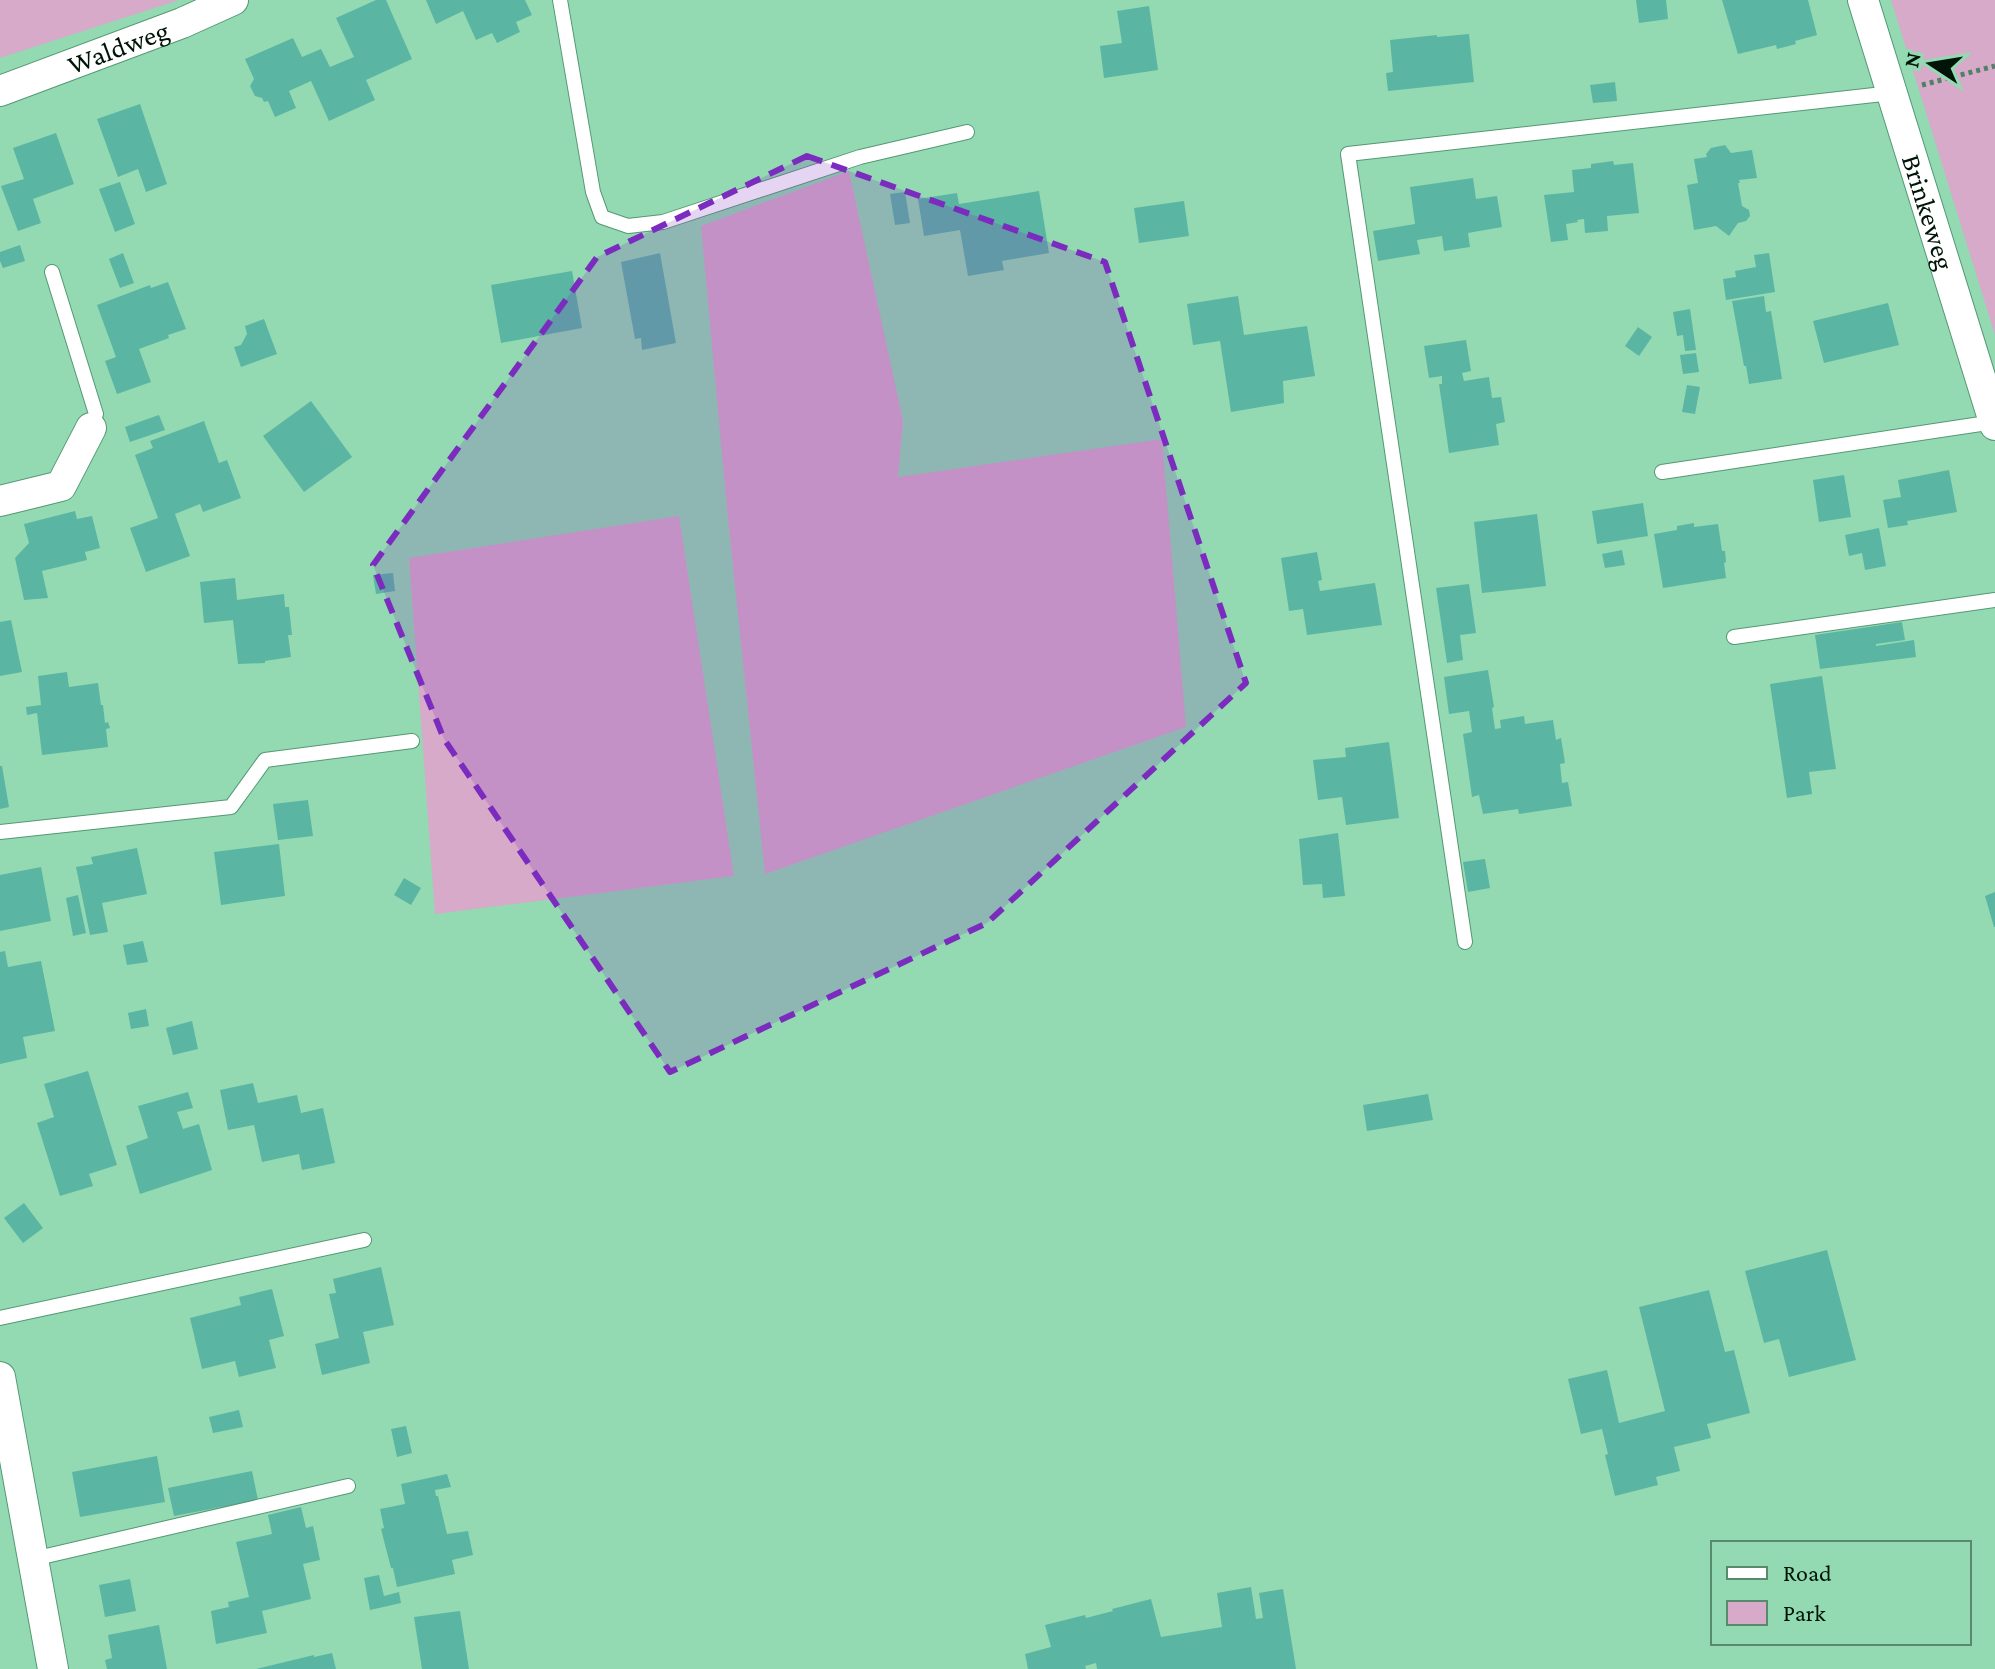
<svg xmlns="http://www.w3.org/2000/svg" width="1995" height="1669" viewBox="0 0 1995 1669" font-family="'Crimson Pro',serif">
<rect width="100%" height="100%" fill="#93dab2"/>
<path fill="#d6aac8" d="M0,0h179l-179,58z
M1891,0h104v335z
M849,171l54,250 -5,56 264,-38 24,288 -421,147 -38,-365 -26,-283z
M679,516l55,360 -299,38 -26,-356z"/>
<path fill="#5bb5a3" d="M376,0h10l26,59 -46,21 9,20 -46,21 -18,-40 -22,10 7,17 -21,9 -7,-16 -4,1 -2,-4 -7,-2 -5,-10 4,-7 -9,-20 48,-21 9,19 19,-8 9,18 24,-10 -18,-39z
M426,0h99l7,15 -16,7 4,10 -23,11 -5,-10 -16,7 -13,-29 -27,13z
M1636,0h30l2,19 -29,4z
M1722,0h86l9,35 -22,6 1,3 -19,5 -1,-4 -38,9z
M1149,6l9,64 -54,8 -4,-32 22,-3 -5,-32z
M1469,34l5,48 -86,9 -2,-18 7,-1 -3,-32 47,-5v2z
M1615,82l2,19 -24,2 -3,-18z
M140,104l27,80 -21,8 -8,-23 -20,8 -21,-58z
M56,133l18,51 -41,15 8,24 -23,8 -17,-45 23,-7 -11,-31z
M1725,145l6,8 21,-3 5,28 -18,2 1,3h-2l4,23 7,4 1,6 -4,5 -8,2 -9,13 -13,-10 -22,4 -7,-45 11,-2 -4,-24 13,-2 -1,-3 5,-6z
M1613,161l1,4 19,-2 6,50 -32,3 1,15 -23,2 -1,-14 -7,1 1,2 -12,2 2,16 -17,2 -7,-47 30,-3 -2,-22 19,-2v-4z
M1473,178l3,21 21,-3 5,31 -34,6 2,14 -26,4 -2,-15 -25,4 3,14 -42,7 -5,-30 42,-7 -5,-37z
M120,182l15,42 -20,8 -16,-43z
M1039,191l10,62 -47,8 2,9 -36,6 -8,-46 -36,6 -6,-37 39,-6 2,11z
M905,192l5,31 -15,2 -5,-31z
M1184,201l5,35 -50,7 -5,-35z
M20,245l5,16 -22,7 -3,-7v-9z
M123,253l11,30 -14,5 -11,-29z
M660,253l16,90 -34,7 -1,-12 -6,1 -14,-77z
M1769,253l6,39 -49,8 -3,-21 13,-2 -1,-6 21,-4 -2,-12z
M572,271l10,57 -81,15 -10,-58z
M168,282l18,47 -18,6 1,3 -30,11 12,33 -34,12 -12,-33 11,-4 -19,-52 53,-20 1,3z
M1238,296l6,39 63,-9 8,50 -32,5 1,22 -53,9 -11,-71 -27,4 -6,-41z
M1764,296l2,16 5,-1 11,68 -33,5 -3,-18h-2l-12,-65z
M1888,303l11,42 -75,18 -11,-42z
M1690,309l6,41 -11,1 -2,-16 -6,1 -4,-24z
M264,319l13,35 -36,13 -7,-20 7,-2 6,-11 -2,-8z
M1638,327l14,10 -13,19 -14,-10z
M1466,340l5,31 -9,2 2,8 25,-4 3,21 9,-1 4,25 -9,2 3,21 -50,8 -10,-69h3v-8l-13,2 -5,-32z
M1696,353l3,19 -16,2 -3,-19z
M1687,385l13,2 -5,27 -13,-2z
M311,401l41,56 -48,35 -41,-56z
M159,415l6,15 -35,12 -5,-15z
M204,421l15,42 8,-3 14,38 -38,14 -3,-8 -25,10 15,42 -44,16 -16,-44 28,-10 -23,-63 18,-7 -3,-7z
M1949,470l8,42 -50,9 1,4 -20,3 -5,-28 18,-3 -3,-17z
M1844,475l7,42 -32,5 -6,-42z
M1643,503l5,33 -51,8 -5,-33z
M75,511l2,8 15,-3 8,32 -15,4 2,8 -45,11 6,27 -24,2 -9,-42 14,-15 -5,-19z
M1537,514l9,72 -64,7 -8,-71z
M1694,523v4l24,-3 4,27h3l1,11 -2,1 2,15 -63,10 -9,-54 23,-4v-4z
M1879,528l7,38 -21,4 -3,-17 -13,3 -4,-21z
M1622,550l3,15 -20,3 -3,-14z
M1317,552l5,28 -4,1 2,10 55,-8 7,42 -75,10 -4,-26 -14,2 -8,-53z
M393,573l2,18 -19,3 -3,-19z
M235,578l2,22 47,-6 1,13h4l3,28h-4l3,22 -26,4v2l-27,1 -5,-44 -29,3 -4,-41z
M1469,584l7,49 -16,2 3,25 -16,3 -11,-75z
M11,620l11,52 -22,4v-54z
M1902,622l3,18 -29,4v2l38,-6 2,17 -96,12 -5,-34z
M1488,670l6,37 -2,1 3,21 6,-1 -1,-8 24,-4 1,8 28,-4 3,20 5,-2 4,25 -5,1 2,19 6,-1 4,24 -53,8 -1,-5 -35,5 -4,-19 -7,2 -9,-63 9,-2 -3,-21 -20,3 -5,-37z
M67,672l2,15 29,-4 3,22h2l2,18 3,-1 2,6 -4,1 2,18 -66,8 -5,-42 -10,2 -1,-8 15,-2 -3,-29z
M1822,676l14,93 -27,3 3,22 -25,4 -17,-114z
M1389,742l10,76 -53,7 -4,-28 -24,3 -5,-40 33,-3 -1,-9z
M0,766h2l7,41 -9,2z
M308,800l5,36 -35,4 -5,-36z
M1338,833l7,63 -22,2 -1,-14 -19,1 -4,-46z
M279,844l6,52 -64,9 -7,-53z
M137,848l10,46 -45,9 6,29 -18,3 -14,-68 17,-3 -2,-7z
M1485,859l5,29 -22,4 -5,-30z
M41,867l10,54 -51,10v-56z
M404,878l17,10 -10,17 -17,-10z
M1995,892v35h-1l-9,-31z
M78,895l8,38 -13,3 -7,-38z
M143,941l5,21 -21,3 -4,-20z
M5,951l3,16 33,-6 14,70 -32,6 4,21 -27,6v-112z
M146,1009l3,17 -18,3 -3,-16z
M192,1021l6,28 -25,6 -7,-27z
M88,1071l29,94 -28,9 4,12 -33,10 -23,-73 17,-6 -10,-33z
M253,1083l5,20 39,-8 4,18 22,-5 12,55 -33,7 -3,-16 -37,8 -8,-37 -26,5 -8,-40z
M188,1092l5,16 -16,4 6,17 16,-5 13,46 -72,24 -14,-48 22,-8 -10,-32z
M1428,1094l5,26 -66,11 -4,-26z
M24,1203l19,25 -20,15 -19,-25z
M1827,1250l29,110 -67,17 -10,-38 -15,4 -19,-72z
M381,1267l13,58 -31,7 7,31 -48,12 -7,-31 24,-6 -10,-44 7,-1 -3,-14z
M272,1289l12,47 -15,4 7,28 -37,9 -4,-16 -33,8 -12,-51 51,-13 -2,-8z
M1709,1290l16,62 9,-2 16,63 -43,11 4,14 -37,9 6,24 -24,6 2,8 -43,11 -10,-41 3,-1 -6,-25 -21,5 -13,-55 39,-9 12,53 46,-12 -26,-104z
M239,1410l4,17 -30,6 -4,-16z
M406,1426l6,27 -15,4 -6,-28z
M157,1456l8,46 -85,15 -8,-45z
M252,1471l6,29 -84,16 -6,-28z
M447,1474l4,13 -16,3 1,6h2l9,38 21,-3 5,24 -21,5 3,14 -58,13 -4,-19h-2l-10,-39 3,-1 -4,-19 25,-5 -4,-20z
M301,1507l5,21 7,-2 7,34 -17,4 8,35 -49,12 5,22 -51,11 -5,-33 18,-4 -1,-5 21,-5 -13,-55 36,-8 -4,-19z
M379,1575l5,21 15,-4 2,11 -31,7 -6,-32z
M130,1579l6,32 -31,6 -6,-32z
M1251,1587l5,32 7,-1 -4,-25 24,-4 13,80h-199l-1,-6 -11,3 1,3h-58l-3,-15 26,-7 -6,-22 40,-10 1,3 27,-7 -1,-2 39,-10 10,38 61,-10 -5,-34z
M460,1611l9,58h-47l-8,-52z
M159,1625l8,44h-60l-2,-9 7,-2 -4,-23z
M332,1653l4,16h-80l58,-14v2z"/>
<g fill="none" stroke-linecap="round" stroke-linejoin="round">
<g stroke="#539973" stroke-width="16">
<path id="lane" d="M560,0l33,192 9,25 26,9 35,-4 197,-65 107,-25
M52,272l44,142 -5,14
M1662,472l332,-50
M1734,637l261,-37
M0,832l231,-25 34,-47 147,-19
M1465,942l-117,-788 544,-61
M0,1318l364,-78
M33,1559l315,-73"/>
</g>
<g stroke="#539973" stroke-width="32">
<g id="street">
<path id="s1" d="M1863,0l132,425"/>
<path id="s2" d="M0,91l182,-68 51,-23"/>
<path d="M0,501l61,-15 30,-58"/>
<path d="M0,1377l53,292"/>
</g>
</g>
<path stroke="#508065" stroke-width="5" stroke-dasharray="4 4" stroke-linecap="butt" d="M1922,85l73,-19"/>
<use href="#lane" stroke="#fff" stroke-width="14"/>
<use href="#street" stroke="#fff" stroke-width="30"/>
</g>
<path fill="#7b2cbf" fill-opacity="0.2" stroke="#7b2cbf" stroke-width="6" stroke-dasharray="16 10" stroke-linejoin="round" d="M807,156l298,106 141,421 -259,240 -317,149 -226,-333 -71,-174 224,-308z"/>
<g text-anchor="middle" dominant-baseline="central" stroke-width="7" stroke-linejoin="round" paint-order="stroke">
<g font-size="28" fill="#001508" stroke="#93dab2">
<text stroke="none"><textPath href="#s2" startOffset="126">Waldweg</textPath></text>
<text stroke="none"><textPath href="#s1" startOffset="222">Brinkeweg</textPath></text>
</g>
</g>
<rect x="1711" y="1541" width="260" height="104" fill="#93dab2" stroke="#588b6e" stroke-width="2"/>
<rect x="1727" y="1567" width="40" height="12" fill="#ffffff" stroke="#588b6e" stroke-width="2"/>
<text x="1783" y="1581" font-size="24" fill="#001508">Road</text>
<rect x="1727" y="1601" width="40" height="24" fill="#d6aac8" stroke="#588b6e" stroke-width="2"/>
<text x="1783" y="1621" font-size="24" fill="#001508">Park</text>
<g transform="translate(1931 64) rotate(282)" stroke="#93dab2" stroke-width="6" paint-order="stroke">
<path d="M0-6L14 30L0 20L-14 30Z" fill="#001508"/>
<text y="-12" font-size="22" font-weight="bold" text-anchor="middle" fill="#001508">N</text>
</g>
</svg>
